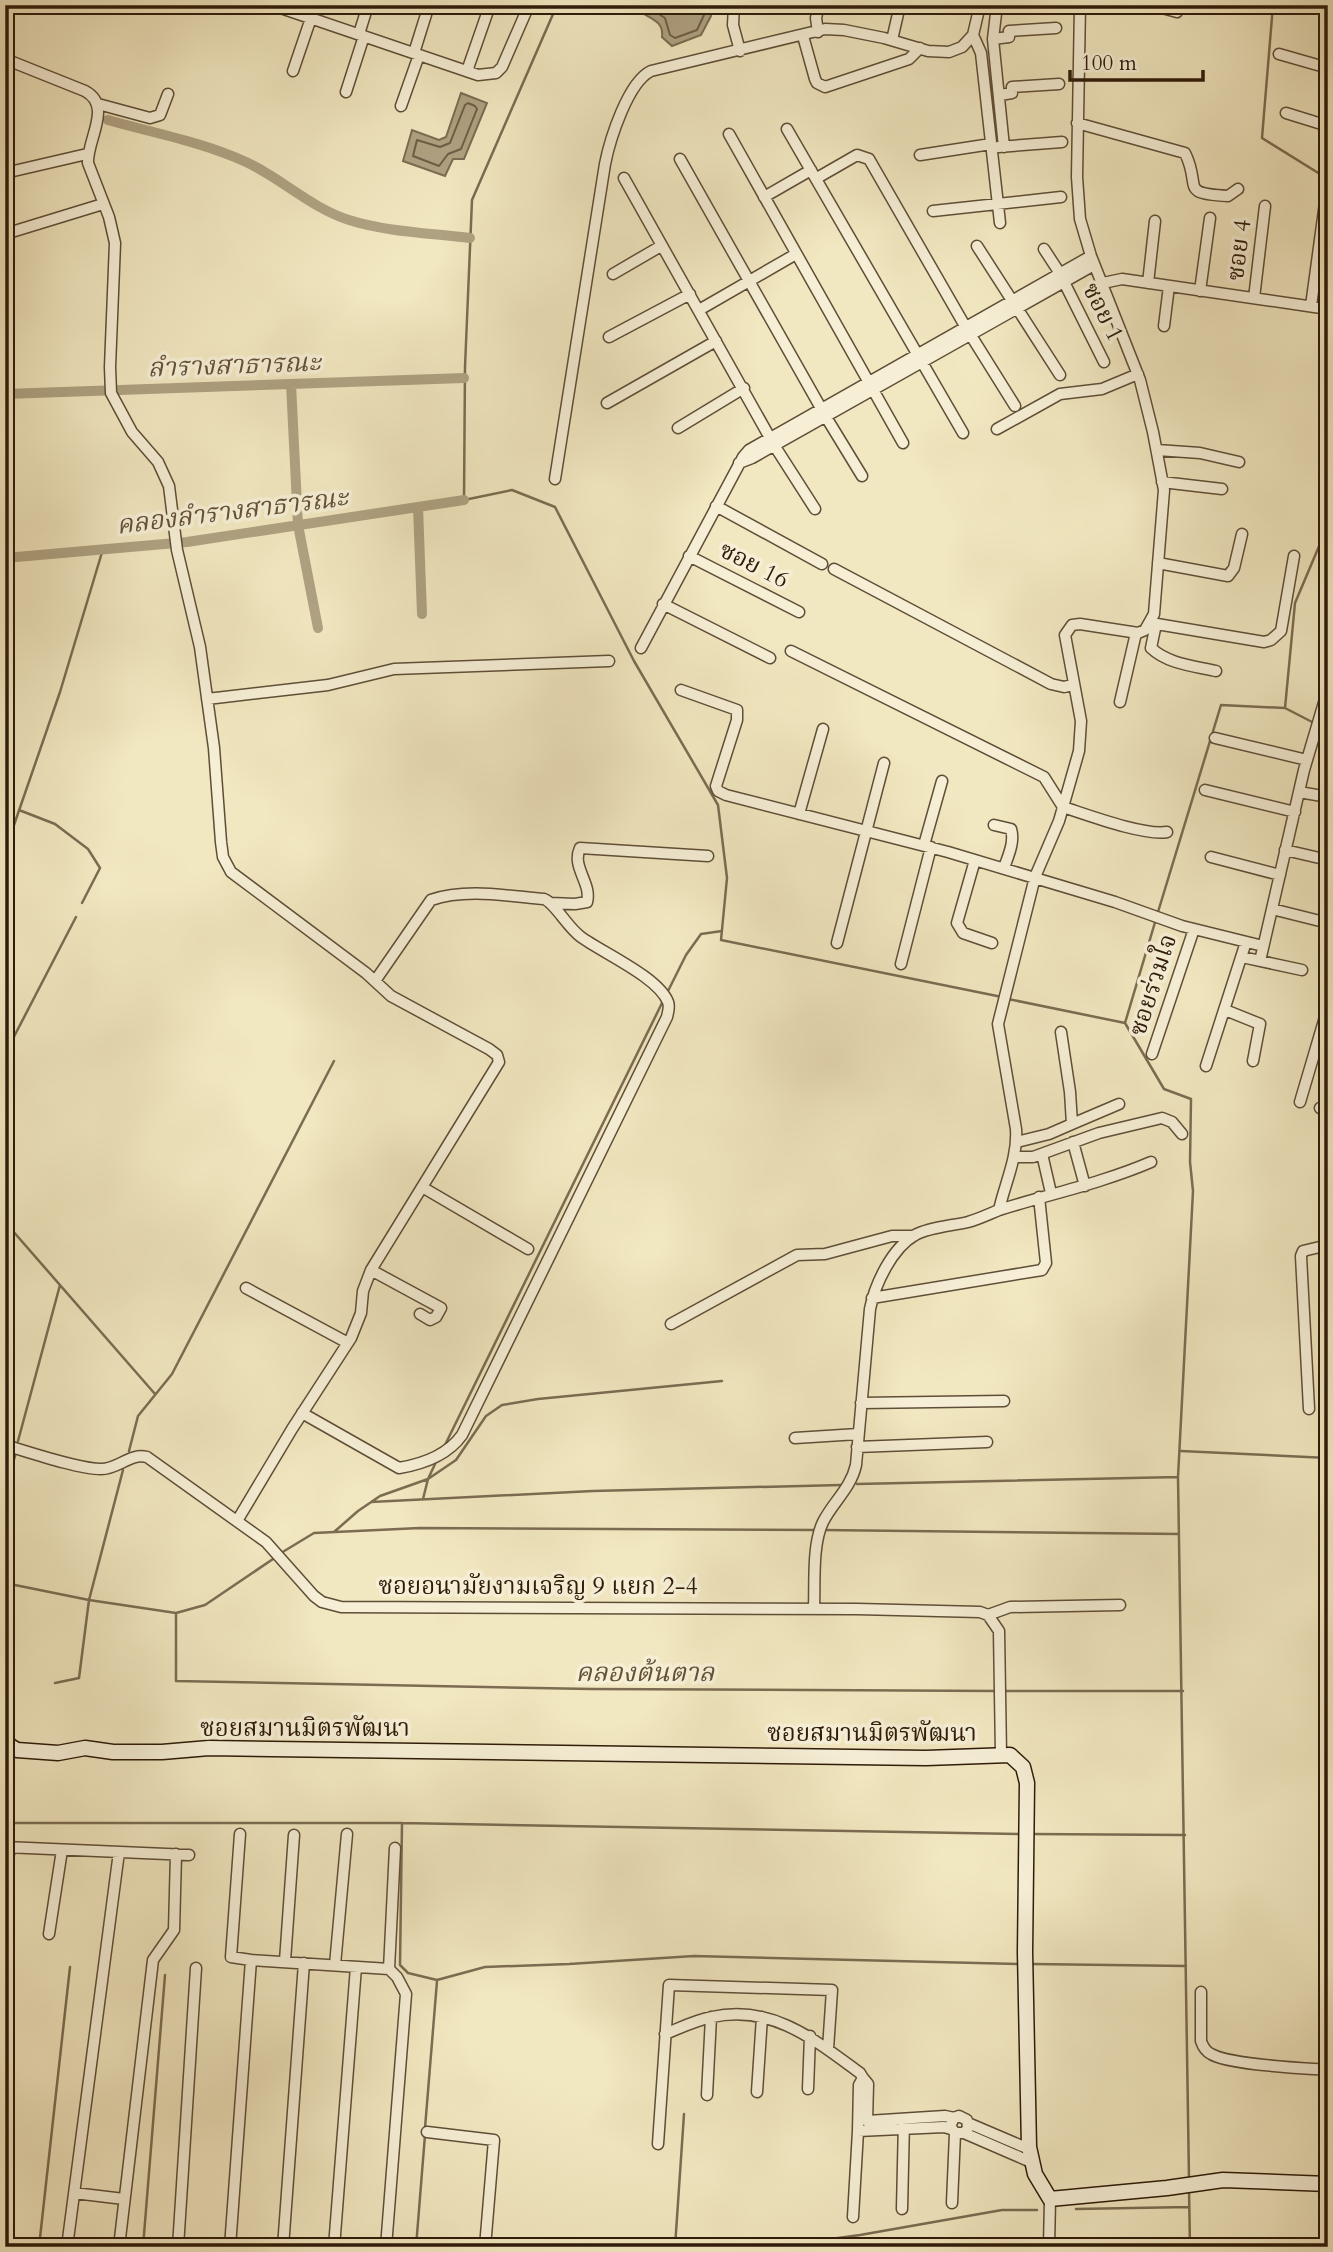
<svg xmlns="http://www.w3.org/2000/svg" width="1333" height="2252" viewBox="0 0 1333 2252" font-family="Cardo,'Noto Serif Thai',serif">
<rect width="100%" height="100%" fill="#f1e7c0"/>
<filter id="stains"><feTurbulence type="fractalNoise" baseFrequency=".00286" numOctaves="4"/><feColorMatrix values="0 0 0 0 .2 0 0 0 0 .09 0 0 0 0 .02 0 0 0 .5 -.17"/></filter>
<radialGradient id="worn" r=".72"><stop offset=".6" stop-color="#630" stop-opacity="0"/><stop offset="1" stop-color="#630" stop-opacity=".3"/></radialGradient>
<path fill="#afa282" stroke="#7b6c52" stroke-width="2" d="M640,5h70l1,11 -10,19 -29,11 -10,-9c2,-16 -11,-18 -23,-26z
M461,93l26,10 -23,56h-11l-8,17 -42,-15 9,-31 27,10 7,-3z"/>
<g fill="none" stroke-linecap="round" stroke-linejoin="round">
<path stroke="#6e5e46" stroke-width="2" d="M645,5l20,13 5,17 5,3 22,-8 7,-15 -1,-10
M468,103l7,3 2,3 -16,40 -13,5 -9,12 -26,-10 4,-16 23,7 10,-4 15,-38z"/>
<path stroke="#7b6c52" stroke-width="2.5" d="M557,5l-85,195 -7,167 -1,133 48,-10 43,17 79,154 84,144 9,73 -6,62 281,57
M1273,5l-11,133 66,41
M1285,708l10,-105 33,-78
M19,810l36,14 33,25 12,19 -18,35
M5,851l55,-159 43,-143
M1158,912l63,-207 64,3 31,16
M1156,919l-31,104 39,66 27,10 -1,63 3,29 -15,286 11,702
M666,995l20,-40 15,-21 21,-3
M1008,999l117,24
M5,1054l71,-137
M5,1222l150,172
M18,1441l42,-156
M444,1447l219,-446
M129,1451l9,-35 34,-42 162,-313
M1181,1451l147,7
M857,1484l321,-7
M5,1491l10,-35
M423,1499l5,-20 8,-17
M371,1502l222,-11 248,-6
M822,1530l357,4
M334,1532l24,-21 22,-15 48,-17 28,-19 30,-44 16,-11 36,-6 184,-18
M281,1553l33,-20 106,-5 395,2
M5,1583l84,17 87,13v68l416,8 406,2
M176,1613l29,-8 71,-48
M55,1683l24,-5 10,-78 34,-130
M1004,1691h179
M5,1823h397l618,11
M402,1823l-2,142 8,8 29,7 48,-13 84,-3 125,-8 328,8
M1030,1834l155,1
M1032,1964l154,2
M425,2128l12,-147
M1189,2189l1,58
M1076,2209l113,-2
M39,2247l31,-280
M143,2247l22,-272
M416,2247l9,-112
M675,2247l9,-133
M772,2247l88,-12 142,-25h35"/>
<path stroke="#afa282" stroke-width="10" d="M108,120c45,13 95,22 138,42 35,16 65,46 103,58 38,12 81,13 121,18
M291,384l7,141 20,103
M5,394l459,-16
M418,507l4,107
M5,558l182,-16 277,-42"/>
<g stroke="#5f4e37" stroke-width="13">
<path id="street" d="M272,5l206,70 18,-2 6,-6 27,-62
M734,5l-1,20 7,26
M997,5l-4,34 11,108
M1151,5l26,7
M1307,5l21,6
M818,32l-2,-14 3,-13
M359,34l9,-29
M973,35l8,18 19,170
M803,36l12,43 2,4 8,4 84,-28 11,-11
M993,39l16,-2v-6l47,-3
M892,40l8,-35
M414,53l15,-48
M1279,54l49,14
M5,59l80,32c28,15 2,48 3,72l21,54 6,26 -5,124 1,26 21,39 26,30 11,24 8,64 23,97 14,101 7,94 2,15 8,15 135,101 25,23 98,53 8,6 2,7 -128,208 -8,21 -2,22 -10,25 -59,91 -55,92
M293,71l18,-53
M467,71l23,-66
M346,92l18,-56
M1000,95l12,-2v-6l47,-3
M98,104l52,14 10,-3 8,-21
M401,106l18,-51
M1286,113l42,13
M1077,123l108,30c17,35 -7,40 43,43l10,-7
M787,129l176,304
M729,134l174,309
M998,147l64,-5
M920,155l71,-11
M1326,157l2,-6
M680,159l146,258 36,59
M5,173l82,-19
M624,178l150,267 41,64
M817,178l40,-23 12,4 96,167 50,80
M764,197l47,-27
M933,211l128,-14
M5,234l98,-30
M977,246l83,129
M1044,249l15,23 45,90
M613,274l48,-28
M1103,283l19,-4 206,30
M1148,283l7,-62
M1200,291l10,-73
M1254,298l11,-92
M1311,306l14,-103
M699,310l97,-56
M1164,326l5,-40
M609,337l81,-43
M607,403l109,-62
M678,428l66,-40
M997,429l63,-35 42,-5 36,-15
M1157,450l43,3 39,9
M739,463l13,-5 342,-193
M555,479l50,-315c5,-25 23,-82 46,-93l174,-42 19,1 40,8 44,13 21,1 13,-5 11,-12 7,-30
M1162,482l60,7
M716,506l106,58
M689,556l110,56
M1158,563l70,13 6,-8 8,-34
M834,569l217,115 13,3 9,-2
M663,604l107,54
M1151,623l113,19 7,-2 10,-9 13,-75
M1156,624l-5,24c17,16 43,18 65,23
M641,648l102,-191 6,-7 342,-194
M791,651l253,126 19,30c25,8 81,29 104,25
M681,690l56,20v10l-21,66 2,5 8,4 222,57 167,50 67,24 81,20
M207,699l121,-14 66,-16 215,-8
M1120,702l16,-69
M1215,738l92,22
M1205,790l90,22
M1299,792l29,5
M799,814l24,-85
M994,825l17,4c4,13 -3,27 -7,39
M924,845l18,-64
M1285,850l43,10
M1211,857l69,18
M975,860l-18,63 6,10 29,10
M551,903l24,1 12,-2c5,-19 -16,-35 -7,-54l128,8
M1272,909l56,14
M837,943l47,-180
M1242,957l60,13
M1260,961l44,-191 24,-81
M901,964l30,-117
M1225,1010l35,14 -7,37
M1152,1054l42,-125
M1206,1066l40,-124
M1300,1102l28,-95
M1320,1108l8,-1
M1072,1124l47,-20
M1017,1142l32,-8 23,-10 -2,-32 -9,-60
M1073,1142l12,44
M1042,1154l9,39
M1014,1157h19l66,-24 63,-15 10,4 10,12
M422,1187l106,62
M999,1210c51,-16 103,-27 152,-48
M371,1270l70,38 -5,9 -6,3 -10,-6
M5,1285l2,5 -2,6
M246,1288l102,55
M872,1298l170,-28 4,-7 -7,-66
M671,1324l126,-69 28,-1 67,-18h22
M861,1403l143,-2
M1309,1409l-8,-153 2,-5 25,-6
M302,1413l97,55c24,-4 48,-12 63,-33l205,-418c1,-5 3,-10 1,-15 -10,-25 -65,-49 -87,-65 -14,-10 -26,-34 -37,-38 -36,-3 -79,-11 -113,1l-56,81
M795,1438l63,-4
M5,1445c24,7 73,24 96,24 18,0 28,-16 46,-12l119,85 48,54 8,6 19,5 516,2 123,3 8,3 11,16 2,124
M857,1447l130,-5
M814,1609c1,-25 -2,-65 9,-87 10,-20 28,-34 33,-57l14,-156c5,-25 22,-61 45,-74 15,-8 36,-9 53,-13 11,-3 21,-8 31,-12 6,-27 19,-53 17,-81l-18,-105 37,-147 24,-56 20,-70 2,-30 -16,-86 7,-10 8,-1 58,9 7,-3 9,-16 10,-124 -11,-58 -13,-52 -49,-124 -11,-37 -3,-42 3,-172
M988,1615l22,-8 110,-2
M240,1834l-9,123 20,3 138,9 6,-121
M5,1847l184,8
M5,1874l5,-26
M49,1934l13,-84
M285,1961l9,-126
M335,1965l12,-131
M1201,1992v49c2,6 4,10 10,13 19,11 91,14 117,16
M665,2034c15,-6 31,-14 47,-17 60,-13 103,23 148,56l3,5
M808,2089l2,-53
M757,2092l5,-75
M707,2095l4,-78
M968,2123l61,26
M951,2129l-7,-2 -86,4 1,-46 4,-7 5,6 -1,37 78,-5 9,2
M427,2132l67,8 -9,107
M964,2133l4,-5 -1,-8 -8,-4 -5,2 -4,8 5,7h9l67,29
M658,2144l11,-159 163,5 -4,59
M74,2193l50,6
M952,2203l3,-70
M902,2209l2,-88
M853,2217l5,-86
M178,2246l20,1
M67,2247l52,-395
M119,2247l34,-287 21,-30 2,-76
M178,2247l18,-279
M230,2247l21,-287
M283,2247l21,-284
M334,2247l22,-280
M386,2247l20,-253 -9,-17 -8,-8
M1049,2247l1,-48"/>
</g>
<g stroke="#2e1b09" stroke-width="17">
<path id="secondary" d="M5,1739l5,7 7,4 41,3 27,-5 28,4h49l47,-4 717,10 84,-3 13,12 4,16 -2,169 4,195 6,27 15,25 117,-11 56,-8 105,4"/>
</g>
<use href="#street" stroke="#f6efd6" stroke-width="10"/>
<use href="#secondary" stroke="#f6efd6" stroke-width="14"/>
</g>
<g text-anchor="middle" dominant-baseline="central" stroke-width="7" stroke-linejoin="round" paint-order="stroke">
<g font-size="24" fill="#2e1b09" stroke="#f6efd6">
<text transform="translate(1239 250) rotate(-83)">ซอย 4</text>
<text transform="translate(1103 312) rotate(63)">ซอย 1</text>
<text transform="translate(754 565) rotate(27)">ซอย 16</text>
<text transform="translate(1153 985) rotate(-72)">ซอยร่วมใจ</text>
<text x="538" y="1586">ซอยอนามัยงามเจริญ 9 แยก 2-4</text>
<text x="305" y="1728">ซอยสมานมิตรพัฒนา</text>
<text x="872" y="1733">ซอยสมานมิตรพัฒนา</text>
</g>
<g font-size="26" font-style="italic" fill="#625139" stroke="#f6efd6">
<text transform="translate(234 365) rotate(-2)">ลำรางสาธารณะ</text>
<text transform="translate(232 511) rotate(-7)">คลองลำรางสาธารณะ</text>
<text x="645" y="1672">คลองต้นตาล</text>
</g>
</g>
<rect width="1333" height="2252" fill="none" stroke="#f1e7c0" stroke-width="28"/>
<rect x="7" y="7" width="1319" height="2238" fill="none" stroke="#2e1b09" stroke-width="3.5"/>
<rect x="14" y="14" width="1305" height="2224" fill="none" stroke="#2e1b09" stroke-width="2"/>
<path d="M1070 70v10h133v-10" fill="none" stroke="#2e1b09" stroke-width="3.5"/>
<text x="1081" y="70" font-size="21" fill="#2e1b09" stroke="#f6efd6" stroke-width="5" paint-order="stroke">100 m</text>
<rect width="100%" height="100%" filter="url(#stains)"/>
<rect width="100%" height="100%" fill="url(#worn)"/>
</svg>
